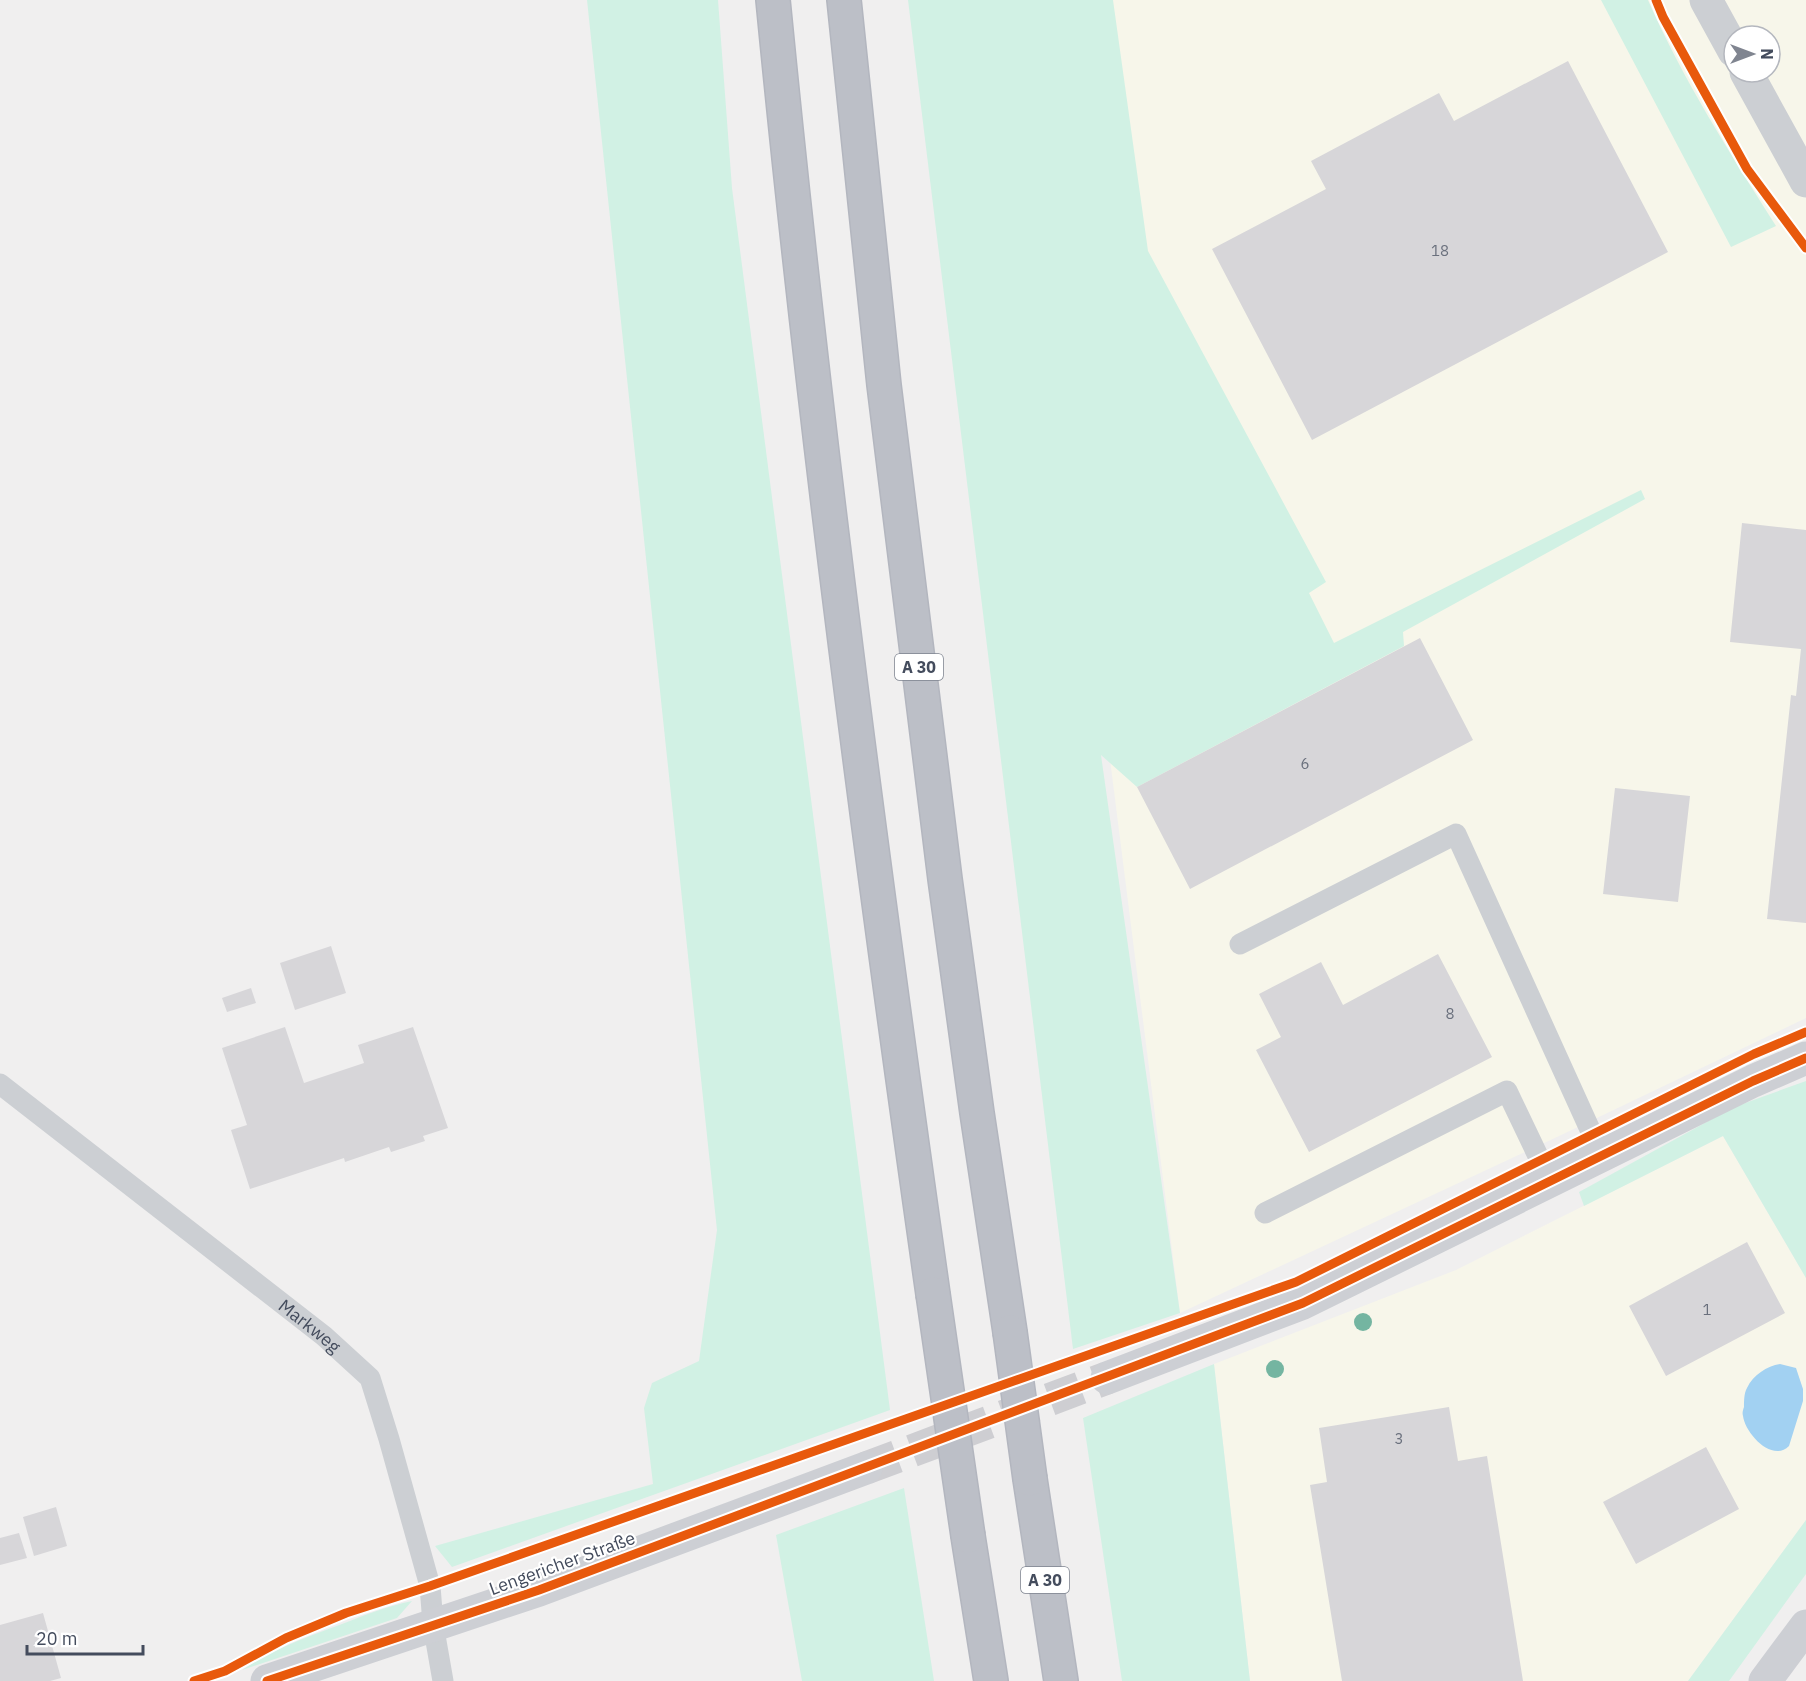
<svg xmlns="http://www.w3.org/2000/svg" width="1806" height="1681" viewBox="0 0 1806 1681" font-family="'IBM Plex Sans',sans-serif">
<rect width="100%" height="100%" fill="#f0efef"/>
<path fill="#f7f6ea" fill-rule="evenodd" d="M1014,0h792v1018l-249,119 -377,176zM1734,36h36v36h-36z
M1723,1136l83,142v242l-118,161h-438l-36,-317 242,-94z"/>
<path fill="#d1f1e4" d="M587,0h131l14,188 158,1222 -438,157 -17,-21 218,-62 -9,-76 8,-25 47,-22 18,-131z
M908,0h205l35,251 178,331 -17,11 25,50 307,-153 4,9 -242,133 1,14 -267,141 -36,-32 79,558 -107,36z
M1601,0h47c35,80 82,153 128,226l-45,21z
M1806,1081v197l-83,-142 -139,70 -5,-14 155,-85z
M1214,1364l36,317h-128l-39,-263z
M904,1488l30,193h-132l-26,-146z
M1806,1520v54l-77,107h-41z
M412,1601l-15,17 -155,52c31,-21 65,-33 100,-46 23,-9 46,-18 70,-23z"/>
<path fill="#a2d1f2" d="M1780,1364l16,4 7,21v12l-14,45c-17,17 -44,-13 -46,-30 -1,-3 0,-6 1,-9 0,-6 0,-14 3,-19 6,-13 20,-22 33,-24z"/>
<path fill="#d7d6d9" d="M1568,61l100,191 -356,188 -100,-191 114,-60 -15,-28 128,-68 15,28z
M1742,523l64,7v393l-39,-4 24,-224 5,1 5,-47 -71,-7z
M1420,638l53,102 -283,149 -53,-102z
M1615,788l75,8 -12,106 -75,-8z
M331,946l15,47 -51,17 -15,-47z
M1438,954l54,103 -183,95 -53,-102 25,-13 -22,-43 62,-32 22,43z
M251,988l5,15 -29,9 -5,-14z
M285,1027l19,56 60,-20 -6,-18 55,-18 35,101 -25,8 2,5 -34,11 -2,-5 -44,15 -1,-4 -94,31 -19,-59 16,-5 -25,-77z
M1747,1242l38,71 -119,63 -37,-70z
M1449,1407l9,54 29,-5 36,225h-181l-32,-196 17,-3 -8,-54z
M1706,1447l33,62 -103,55 -33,-62z
M56,1507l11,39 -33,10 -11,-39z
M19,1533l8,25 -27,7v-27z
M43,1613l18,65 -11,3h-50v-56z"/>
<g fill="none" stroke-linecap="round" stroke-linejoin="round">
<path stroke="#ceced2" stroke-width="33" stroke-dasharray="33 16" stroke-linecap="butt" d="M866,1468l241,-90"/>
<g stroke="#b3b6bf" stroke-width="36">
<path id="highway" d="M773,0c42,433 99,864 160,1294
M844,0l40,385 61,494 32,234 33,219
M1030,1479l31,202
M968,1536l23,145"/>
</g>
<g stroke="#cccfd3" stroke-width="21">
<path d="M1240,944l216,-110 146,322"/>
<path id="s1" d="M0,1084l324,252 46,42 19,61 41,147 3,38 10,57"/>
<path d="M1265,1213l242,-122 43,90"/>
</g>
<path stroke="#cccfd3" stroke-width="33" d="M1706,0l28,51
M1746,72l60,109"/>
<path stroke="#cdcfd4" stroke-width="33" d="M1107,1378l196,-75 450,-222 53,-23
M267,1681l272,-91 327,-122
M1765,1681l41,-55"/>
<use href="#highway" stroke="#bcbfc7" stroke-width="33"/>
<g stroke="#b3b6bf" stroke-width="36" stroke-linecap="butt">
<path id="highway-bridge" d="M933,1294l35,242
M1010,1332l20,147"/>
</g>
<use href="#highway-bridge" stroke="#bcbfc7" stroke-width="33"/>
<g stroke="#fff" stroke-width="13">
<path id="cycleway" d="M1656,0l7,17 84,152 59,79
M194,1681l31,-10 61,-33 60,-25 84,-27 866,-304 458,-228 52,-22
M267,1681l272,-91 764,-287 450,-222 53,-23"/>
</g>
<use href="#cycleway" stroke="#e8590c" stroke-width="9"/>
</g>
<g fill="#74b5a1">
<circle cx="1363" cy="1322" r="9"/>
<circle cx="1275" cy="1369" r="9"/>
</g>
<g text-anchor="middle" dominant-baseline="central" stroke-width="4.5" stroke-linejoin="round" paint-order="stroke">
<g font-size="15" fill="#6a707d">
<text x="1440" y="250">18</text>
<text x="1305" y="763">6</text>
<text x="1450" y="1013">8</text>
<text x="1707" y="1309">1</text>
<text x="1399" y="1438">3</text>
</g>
<g fill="#fff" stroke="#7c828e" stroke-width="1.5">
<rect x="895" y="654" width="48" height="26" rx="4.5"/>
<rect x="1021" y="1567" width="48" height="26" rx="4.5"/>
</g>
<g font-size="16" font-weight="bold" fill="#444c5d">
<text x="919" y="667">A 30</text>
<text x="1045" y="1580">A 30</text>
</g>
<g font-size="18" fill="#444c5d" stroke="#fff">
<text stroke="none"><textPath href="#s1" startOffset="393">Markweg</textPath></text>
<text transform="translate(562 1563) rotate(-20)">Lengericher Straße</text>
</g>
</g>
<g transform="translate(1752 54) rotate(90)"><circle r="28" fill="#ffffff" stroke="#b4b7be" stroke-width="1.5"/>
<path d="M0-4.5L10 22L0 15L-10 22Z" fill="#808590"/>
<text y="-9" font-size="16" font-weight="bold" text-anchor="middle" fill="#444c5d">N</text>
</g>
<path d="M27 1645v9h116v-9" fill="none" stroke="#444c5d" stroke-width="3"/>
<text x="36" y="1645" font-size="18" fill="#444c5d" stroke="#ffffff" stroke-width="4.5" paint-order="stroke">20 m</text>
</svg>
